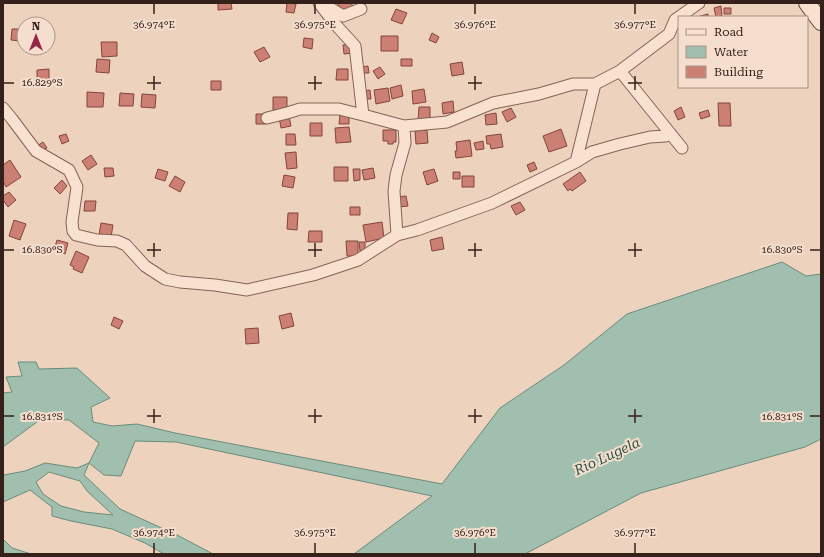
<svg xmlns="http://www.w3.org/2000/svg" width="824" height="557" viewBox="0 0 824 557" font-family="'Roboto Serif',serif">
<rect width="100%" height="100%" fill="#edd2bd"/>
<path fill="#a1bfae" stroke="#698c7a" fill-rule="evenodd" d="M782,262l24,14 15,-2v165l-16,8 -164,46 -116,61h-171l78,-58 -256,-54 -41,-1 -14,35 -17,-1 -15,-12 -5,12 36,34 59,27 34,18h-49l-19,-11 -33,-14 -41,-8 -19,-5v-9l-22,-17 -27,12v-24l1,-3 21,-4 20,-8 32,5 12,-5 10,-20 -30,-23 -28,-1 -38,28v-54l9,-1 -6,-15 16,-1 -4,-14h18l3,7 38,-1 33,30 -19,9 2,15 19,4 25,-2 38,9 267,51 58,-76 64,-43 63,-51zM49,472l31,9 7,10 26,24 -29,-3 -23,-6 -18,-12 -7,-12z
M3,539l9,9 19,6h-28z"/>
<path fill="#cc7f73" stroke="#84453c" d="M218,3h13l1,6 -14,1z
M287,3l9,1 -2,9 -8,-1z
M337,3h14l2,3 -9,7z
M721,6l1,10 -6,1 -2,-9z
M724,8h7v6h-7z
M396,9l11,4 -5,11 -11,-4z
M708,14v3h-11z
M12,29h8v12l-9,-1z
M432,33l7,4 -3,6 -7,-3z
M381,36h17v15h-17z
M304,38l9,1 -1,10 -9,-2z
M101,42h16v14l-15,1z
M352,44l1,9 -9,1 -1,-9z
M264,47l6,10 -10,5 -6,-10z
M97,59l13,1 -1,13 -13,-1z
M401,59h11v7h-11z
M462,62l2,12 -12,2 -2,-12z
M368,66l1,7h-6l-1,-6z
M380,67l5,7 -7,5 -5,-8z
M49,69v14h-12v-13z
M337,69h11v11h-12z
M211,81h10v9h-10z
M401,85l2,11 -11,3 -2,-11z
M388,88l2,13 -14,3 -2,-14z
M424,89l2,13 -13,2 -1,-13z
M370,90l1,9h-9v-8z
M87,92l17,1 -1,14h-16z
M120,93l14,1 -1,12h-14z
M142,94l14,1 -1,13 -14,-1z
M273,97h14v13h-14z
M453,101l1,11 -11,2 -1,-11z
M718,103h12l1,23h-12z
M419,107h11v13h-12z
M681,107l4,10 -7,3 -4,-9z
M511,108l5,9 -9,5 -5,-10z
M708,110l2,6 -9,3 -2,-6z
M496,113l1,11 -11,1 -1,-10z
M256,114h10v10h-10z
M340,115h9v9h-10z
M289,116l2,10 -10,2 -2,-11z
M310,123h12v13h-12z
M349,127l2,15 -15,1 -1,-15z
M561,129l6,17 -18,6 -6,-16z
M383,130h13v12h-3v2h-5v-3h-5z
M427,130l1,13 -12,1 -1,-13z
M66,134l3,7 -7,3 -3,-8z
M286,134h9l1,11h-10z
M501,134l2,13 -12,2 -1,-5h-3l-1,-8z
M470,140l2,16 -16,2 -1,-7h2l-1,-9z
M483,141l1,8 -8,1 -2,-7z
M43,142l4,6 -6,3 -4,-5z
M296,152l1,16 -10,1 -2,-16z
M91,155l6,9 -9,6 -6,-9z
M10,160l11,17 -15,10 -3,-6v-16z
M534,162l3,7 -7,3 -3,-7z
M334,167h14v14h-14z
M104,168h9l1,8 -9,1z
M373,168l2,10 -11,2 -2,-10z
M158,169l10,3 -3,9 -10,-3z
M353,169h7v11l-6,1z
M434,169l4,12 -11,4 -4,-13z
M453,172h7v7h-7z
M580,172l6,9 -14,10 -2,-2 -2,2 -5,-7z
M284,175l11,2 -2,11 -11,-2z
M175,176l10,6 -5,10 -11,-6z
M462,176h12v11h-12z
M62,180l5,6 -7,8 -6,-6z
M9,192l7,8 -8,7 -5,-7v-4z
M406,196l2,10 -9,1 -2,-10z
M85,201h11l-1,10h-11z
M520,202l5,8 -9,5 -5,-9z
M350,207h10v8h-10z
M288,213h10l-1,17 -10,-1z
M14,220l12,4 -6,16 -11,-4z
M382,222l2,16 -18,4 -3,-17z
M101,223l12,2 -2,12 -12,-2z
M309,231h13v11h-14z
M442,237l2,12 -12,2 -2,-11z
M57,240l11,3 -3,11 -11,-4z
M346,241h12v15h-11z
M359,242h6v8l-5,1z
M76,251l13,6 -7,16 -9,-4 1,-2 -4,-2z
M291,313l3,13 -12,3 -3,-13z
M114,317l9,4 -4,8 -8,-4z
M258,328l1,15 -13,1 -1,-15z"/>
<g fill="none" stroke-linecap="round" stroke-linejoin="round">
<g stroke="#856257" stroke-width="13">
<path id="street" d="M322,3l21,13 18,-7
M679,17l-4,3 -6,14 -49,37 62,77
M679,17l20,-14
M3,108l9,11 24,32 33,19 8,17 -5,35 1,9 3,4 21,5 20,1 9,4 19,21 20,13 15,3 35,3 32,5 66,-15 45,-15 39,-25
M363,115l41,11 43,-4 46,-19 46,-9 34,-10h22
M267,118l20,-5 13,-4h39l24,6 -8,-69 -20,-22 -16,-21
M404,126l1,17 -9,32 -2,16 3,44 20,-5 75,-27 84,-41 19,-78 25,-13
M576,162l16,-10 28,-8 30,-7 16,-1 5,-2"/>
</g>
<g stroke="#67443a" stroke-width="18">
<path id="secondary" d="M807,3l14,19"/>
</g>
<use href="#street" stroke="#f9e1d0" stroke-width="11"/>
<use href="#secondary" stroke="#f9e1d0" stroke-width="16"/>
</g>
<path fill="none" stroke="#35211b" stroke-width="1.5" d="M154,4v10M315,4v10M475,4v10M635,4v10M154,76v14M315,76v14M475,76v14M635,76v14M4,83h10M147,83h14M308,83h14M468,83h14M628,83h14M154,243v14M315,243v14M475,243v14M635,243v14M4,250h10M147,250h14M308,250h14M468,250h14M628,250h14M810,250h10M154,409v14M315,409v14M475,409v14M635,409v14M4,416h10M147,416h14M308,416h14M468,416h14M628,416h14M810,416h10M154,543v10M315,543v10M475,543v10M635,543v10"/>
<g text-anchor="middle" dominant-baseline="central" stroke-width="4" stroke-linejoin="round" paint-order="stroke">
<g font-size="14" font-style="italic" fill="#2a5546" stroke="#f5decd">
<text transform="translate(607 456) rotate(-25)">Rio Lugela</text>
</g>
</g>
<g font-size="10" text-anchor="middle" fill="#35211b" stroke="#f5decd" stroke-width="4" stroke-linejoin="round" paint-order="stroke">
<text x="154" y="28">36.974°E</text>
<text x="315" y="28">36.975°E</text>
<text x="475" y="28">36.976°E</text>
<text x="635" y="28">36.977°E</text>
<text x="42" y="86">16.829°S</text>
<text x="42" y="253">16.830°S</text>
<text x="782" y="253">16.830°S</text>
<text x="42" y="420">16.831°S</text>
<text x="782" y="420">16.831°S</text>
<text x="154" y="536">36.974°E</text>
<text x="315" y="536">36.975°E</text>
<text x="475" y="536">36.976°E</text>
<text x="635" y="536">36.977°E</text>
</g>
<rect width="824" height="557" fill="none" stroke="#35211b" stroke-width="8"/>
<rect x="678" y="16" width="130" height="72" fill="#f5decd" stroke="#a89286"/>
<rect x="686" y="29" width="20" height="6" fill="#f9e1d0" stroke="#a89286"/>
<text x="714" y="36" font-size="12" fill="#35211b">Road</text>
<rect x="686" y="46" width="20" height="12" fill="#a1bfae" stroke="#a89286"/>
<text x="714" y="56" font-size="12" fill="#35211b">Water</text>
<rect x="686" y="66" width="20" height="12" fill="#cc7f73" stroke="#a89286"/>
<text x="714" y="76" font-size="12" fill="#35211b">Building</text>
<g transform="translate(36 36)"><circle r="19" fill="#f5decd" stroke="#a89286"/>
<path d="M0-3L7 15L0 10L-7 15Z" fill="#942746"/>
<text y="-6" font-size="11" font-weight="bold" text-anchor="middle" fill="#35211b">N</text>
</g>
</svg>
